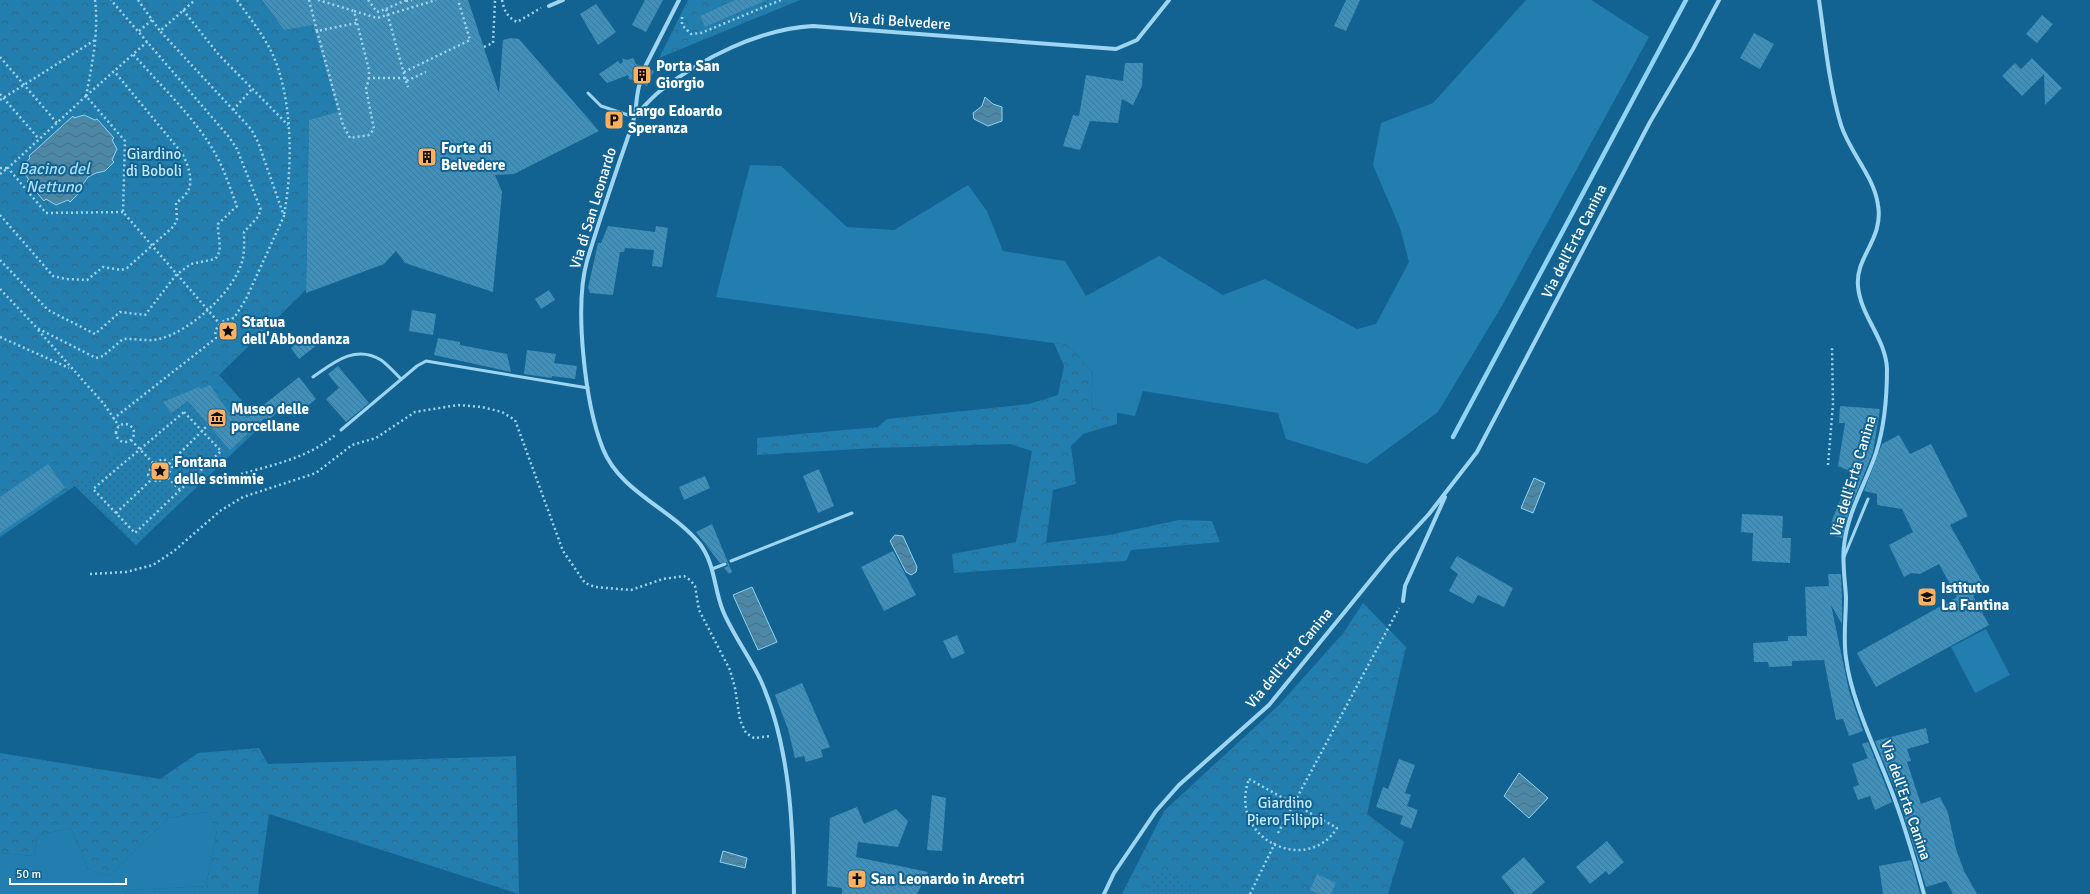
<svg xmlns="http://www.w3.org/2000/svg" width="2090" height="894" viewBox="0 0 2090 894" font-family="Signika,sans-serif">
<defs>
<pattern id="forest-crowns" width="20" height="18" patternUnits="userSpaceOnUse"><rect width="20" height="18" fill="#217eae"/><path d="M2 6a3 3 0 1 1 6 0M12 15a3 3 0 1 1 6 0" fill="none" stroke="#346882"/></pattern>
<pattern id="garden-dots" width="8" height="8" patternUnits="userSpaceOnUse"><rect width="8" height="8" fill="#217eae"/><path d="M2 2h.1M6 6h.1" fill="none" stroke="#346882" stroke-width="1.8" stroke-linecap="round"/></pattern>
<pattern id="water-waves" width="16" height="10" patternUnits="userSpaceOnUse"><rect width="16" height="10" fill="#4c87a6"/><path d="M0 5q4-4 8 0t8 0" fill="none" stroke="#4c6f82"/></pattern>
<pattern id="building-back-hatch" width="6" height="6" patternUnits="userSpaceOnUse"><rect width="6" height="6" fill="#3f90bb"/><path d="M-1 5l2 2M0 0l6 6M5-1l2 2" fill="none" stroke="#447894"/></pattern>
</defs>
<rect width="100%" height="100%" fill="#126391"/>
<path fill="#217eae" d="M1526,0h65l58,37 -146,267 -65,108 -71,52 -81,-25 -8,-26 -135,-22 -8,25 -44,-8 2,-35 -25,-28 -352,-48 34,-132 31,1 66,61 47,3 74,-45 19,26 16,40 62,10 21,35 73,-40 64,39 42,-16 92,50 19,-5 33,-62 -9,-34 -27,-63 8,-42 52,-20z
M1986,629l24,46 -35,18 -24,-46z
M207,812l10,18 -11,56 -76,4 -6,4h-124v-41l34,3 4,-21 33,-7 17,41 21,7 59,-58z"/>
<path fill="url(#forest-crowns)" d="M0,0h262l22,30 12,-2 -5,-24 15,-4 36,126 -33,-6 -3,170 -87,85 44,49 -127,121 -61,-59 -75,51z
M688,0h112l-141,58z
M1054,343l14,2 25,28 -2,35 26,4v12l-34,10 -12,12 5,38 -23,6 -7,53 63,-8 70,-15 33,1 8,21 -89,8 -5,11 -172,12 -2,-19 64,-12 16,-91 -22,-7 -136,4 -117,7v-17l121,-11 9,-8 142,-15 29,-9 6,-29z
M1363,603l43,44 -39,167 37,28 -16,52h-266l42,-83 116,-107 64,-72z
M259,748l9,16 248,-8 3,138 -250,-80 -11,80h-134l6,-4 76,-4 11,-56 -10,-18 -39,6 -59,58 -21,-7 -17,-41 -33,7 -4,21 -34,-3v-100l160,26 38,-26z"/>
<path fill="url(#garden-dots)" d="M188,401l42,49 -94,95 -61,-59z
M1160,868l47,26h-61z"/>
<path fill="url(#water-waves)" stroke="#8fd4f5" d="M985,97l8,7 9,3v14l-14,5 -14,-7 -1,-6 9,-7z
M84,115l11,5 2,-1 17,19 -2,2 5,9 -5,11 2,2 -9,9 -9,2 -8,4 -5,7 -3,8 -10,10 -2,-2 -12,5 -10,-6 -2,2 -17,-20 2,-1c-6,-8 -6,-15 1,-22l-1,-2 44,-40 1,2z
M1534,478l11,5 -12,30 -12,-5z
M895,535l8,1 14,31 -1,5 -5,3 -5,-3 -16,-31z
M752,587l25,55 -19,8 -25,-55z
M1519,773l29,25 -19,20 -25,-22z
M723,851l24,7 -2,10 -25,-6z"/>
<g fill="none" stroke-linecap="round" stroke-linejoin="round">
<path stroke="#8fd4f5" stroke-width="4.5" d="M1453,437l233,-437"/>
</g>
<path fill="url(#building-back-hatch)" d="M262,0h206l31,93 4,-53 8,-2 8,1 80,92 -85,43 -19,1 7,17 -9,100 -88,-29 -9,-12 -12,13 -78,29 3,-173 29,-8 -25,-87 -29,5z
M645,0h18l-17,32 -14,-7z
M735,0h31l-61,27 -5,-11z
M1346,0h14l-14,31 -12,-5z
M596,4l20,28 -18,13 -18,-31z
M2042,15l11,9 -16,19 -11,-9z
M1754,33l20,11 -14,25 -20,-11z
M622,58l5,2 6,-2 3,6 6,2 1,4 5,-1 6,2 -7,15 -4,-2 -2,-4 -4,2 -8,-3 -1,-4 -21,8 -8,-9 19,-13 2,3 3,-2z
M2032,58l30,30 -17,17 -1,-31 -22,22 -20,-20 13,-13 6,6z
M1125,63h18l-1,23 -9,19 -11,-6 -4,24 -28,-2 -10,29 -17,-4 10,-31 6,1 7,-41 37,6z
M608,226l47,6 1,-6 12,2 -6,39 -10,-1 2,-16 -29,-2 -1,4h-4l-7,43 -23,-2 -2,-5 10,-45h3z
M549,290l6,10 -14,9 -6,-10z
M412,310l24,4 -3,21 -24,-4z
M308,334l9,11 -18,14 -8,-11z
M438,338l22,4v3l47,9 4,18 -77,-17z
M527,350l29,4 -2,9 23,3 -2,13 -23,-3v2l-28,-4z
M338,366l31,37 -23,19 -20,-23 13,-11 -11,-14z
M299,377l17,22 -22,18 -8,-11 -19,15 -2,-3 -35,32 -42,-49 -17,12 -8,-11 36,-15 2,2 9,-4 19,28 7,-7 11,12z
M1840,406l40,3 -7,43 -23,57 -8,29 -13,-3 3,-15 20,-48 -14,-6 7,-43h-6z
M1899,435l11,19 21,-10 37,72 -18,9 36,64 -13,7 16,29 -113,62 -19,-34 100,-56 -18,-33 -19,10 -9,-1 -7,4 -15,-32 24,-13 -11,-23 -25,-4v-11l-13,-3 18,-47z
M48,464l17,24 -65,45v-36z
M819,469l15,37 -16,7 -15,-37z
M705,476l5,12 -26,12 -5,-13z
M1742,514l41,2 -1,22h9l-1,25 -38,-2 1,-28 -12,-1z
M712,524l20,48 -3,2 -5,-6 4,-2 -1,-4 -7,1 -24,-31z
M893,551l23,44 -32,16 -23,-44z
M1457,556l56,32 -9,19 -26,-12 -5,9 -24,-13 9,-17 -8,-6z
M1828,574h13l1,23v27l-11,-19 18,86 14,40 -14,5 -6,-17 -7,1 -12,-60 -32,1v5l-23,1 -1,-5h-14l-1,-19 35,-2v-5h19l-2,-49 24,-1z
M957,635l8,18 -13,6 -9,-18z
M802,683l28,64 -9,3 2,7 -17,5 -2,-6 -9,2 -7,-29 -13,-34z
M1926,728l3,15 -22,6 4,12 -4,1 14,42 19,-7 8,16 8,36 8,22 13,23h-24l-7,-13 -20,6 -27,-88 -24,-58z
M1868,742l24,60 -17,8 -5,-14 -12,4 -5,-13 6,-2 -7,-21 16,-6 -6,-14z
M1399,759l16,6 -10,28 6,2 -4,11 11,4 -7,19 -11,-5 3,-8 -27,-9 7,-20 5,2z
M932,795l14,3 -4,53 -15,-1z
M857,807l7,17 32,-15 12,12 -10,26 -40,-5 -2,15 72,15 -11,22h-75v-6l-15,-2 3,-68z
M1607,841l17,21 -15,13 -3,-4 -16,13 -14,-17z
M1524,857l21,25 -14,12h-16l-14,-17z
M1911,860l9,34h-37l-4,-28z
M1317,874l19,9 -5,11h-12l-9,-4z"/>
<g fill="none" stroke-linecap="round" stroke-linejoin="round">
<path stroke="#367aa2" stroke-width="4" stroke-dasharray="4 2" stroke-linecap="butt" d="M640,83l5,-16"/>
<path stroke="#9ed5f2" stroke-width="2.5" stroke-dasharray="2 3" stroke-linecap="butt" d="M138,0l22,31
M237,0c12,17 25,33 34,51 22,45 22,116 13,164
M309,0l8,31 40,-8
M318,0l36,11
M368,0l9,12 9,-3 20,72 20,-9
M502,0c2,10 5,17 15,22l24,-14
M406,1l6,-1
M386,9l20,-9
M183,10l36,45 69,70
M682,17v8l9,9 10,-1 80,-33
M139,31l13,-11
M317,31l26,94 7,13 19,-3 5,-6 -8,-40 3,-11
M484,47l9,-4 2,-43
M0,57l57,66
M404,72l66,-32 -12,-40
M405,78h-36v-8l-15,-59 23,7 59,-18
M406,81l2,6
M0,94l39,45
M86,96c6,-31 13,-64 9,-96
M86,96l62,-55
M0,100l95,-60
M233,110l19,-21
M0,168h7
M0,174l8,-6
M123,212l-77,1 -38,-45 78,-72 39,45 -2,71 97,112
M0,215l53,61 13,3 21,1 16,-13 18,3 6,-2 47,-42 3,-7 -1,-16c4,-3 9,-7 12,-12 6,-11 -1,-30 -7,-39l-67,-81
M0,260l48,50 47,24 25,-22 25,3 31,-40 15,-11 24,-5c9,-9 2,-24 3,-35l19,-18c-7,-17 -12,-35 -21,-51 -18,-34 -57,-71 -83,-101
M0,289l37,39 59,30 7,-2 20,-17c12,-1 23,3 36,0 30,-7 72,-45 82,-74 4,-11 3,-22 3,-33l13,-14 4,-8 -24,-61 -8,-12 -118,-137
M38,330l66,74 15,22
M0,337l69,31
M184,412l37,39 -86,82 -42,-44z
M113,419l103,-81 -1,-7c5,-8 9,-12 19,-13l12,-19 38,-83 -26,-74 -7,-13 -91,-98 35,-31
M116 433a9 9 0 1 1 18 0a9 9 0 1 1-18 0Z
M131,440l23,24
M169,464l39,-39
M1828,465l5,-61 -1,-58
M241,474c32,-9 69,-17 94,-39
M167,477l5,-10 -8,-8c-10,3 -13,7 -16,16l9,7 10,-5 13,13
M116,513l36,-34
M90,574l36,-2 27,-7 21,-14 46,-40 23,-14 73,-24 36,-28 24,-7 39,-26 43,-7 24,2 20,5 13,8 48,131 22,32 10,4 36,3 32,-11 21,-3 6,4 5,6 4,24 31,60 5,18 5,32 6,13 8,5 17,-2
M1249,779l88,49c-30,48 -110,11 -88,-49z
M1278,833l121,-225
M1250,894l25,-51"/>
<path stroke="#9ed5f2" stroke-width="3" d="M588,93l13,13 33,11
M313,377c20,-14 42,-33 68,-17 7,5 14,13 20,19
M341,430l76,-64 9,-5 162,27
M1844,557l24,-58
M731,561l121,-48
M712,569l13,-5"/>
<path stroke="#9ed5f2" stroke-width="4" d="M1819,0c6,41 10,85 22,125 9,28 33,51 37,80 6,34 -23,52 -20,81 2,29 28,53 29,83 0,29 -2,56 -11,84 -10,30 -29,60 -32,93 -2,16 1,34 2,51 0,20 -3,41 0,61 5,41 29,90 44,129 14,35 24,71 34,107
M549,6l14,-6
M645,67l34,-67
M640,83c-4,11 -3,23 -6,35 -4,14 -9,28 -14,42 -11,33 -23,67 -33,101 -13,46 -2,143 16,188 17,43 69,60 97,95 15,20 14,45 23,67 10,24 27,46 38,70 29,65 32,143 33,213
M634,117c8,-8 16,-18 26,-26 42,-33 99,-62 153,-65l303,23 21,-9 32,-40
M1403,601l2,-15 40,-89
M1104,894l10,-21 42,-62 23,-26 90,-80 122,-150 38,-41 48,-62 173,-330 43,-73 26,-49"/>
</g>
<defs>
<g id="building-square" transform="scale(1)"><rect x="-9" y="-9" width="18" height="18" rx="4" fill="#ffb05f" stroke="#126391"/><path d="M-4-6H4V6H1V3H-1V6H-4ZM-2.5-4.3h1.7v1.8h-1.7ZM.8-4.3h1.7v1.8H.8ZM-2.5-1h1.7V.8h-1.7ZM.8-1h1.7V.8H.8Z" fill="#111"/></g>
<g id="parking-square" transform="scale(1)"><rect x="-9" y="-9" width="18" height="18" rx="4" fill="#ffb05f" stroke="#126391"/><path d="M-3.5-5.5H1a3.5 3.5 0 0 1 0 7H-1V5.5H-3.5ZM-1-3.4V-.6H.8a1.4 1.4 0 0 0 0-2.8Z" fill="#111"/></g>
<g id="sight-square" transform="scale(1)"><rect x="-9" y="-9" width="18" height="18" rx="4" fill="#ffb05f" stroke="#126391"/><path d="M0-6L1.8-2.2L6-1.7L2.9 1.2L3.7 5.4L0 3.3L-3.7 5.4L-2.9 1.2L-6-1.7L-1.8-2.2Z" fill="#111"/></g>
<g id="museum-square" transform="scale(1)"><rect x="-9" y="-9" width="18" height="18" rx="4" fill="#ffb05f" stroke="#126391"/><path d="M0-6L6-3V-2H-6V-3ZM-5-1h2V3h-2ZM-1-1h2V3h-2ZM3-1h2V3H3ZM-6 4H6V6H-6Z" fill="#111"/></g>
<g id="school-square" transform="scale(1)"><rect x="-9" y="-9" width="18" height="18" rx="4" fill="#ffb05f" stroke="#126391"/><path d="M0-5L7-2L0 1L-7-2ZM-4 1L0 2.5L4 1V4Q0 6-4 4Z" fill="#111"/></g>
<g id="church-square" transform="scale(1)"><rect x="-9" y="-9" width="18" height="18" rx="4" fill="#ffb05f" stroke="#126391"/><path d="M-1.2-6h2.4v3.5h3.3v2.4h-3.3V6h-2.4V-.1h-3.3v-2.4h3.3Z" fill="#111"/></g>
</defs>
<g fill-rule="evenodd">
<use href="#building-square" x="642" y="75"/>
<use href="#parking-square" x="614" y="120"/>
<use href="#building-square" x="427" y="157"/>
<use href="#sight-square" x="228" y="331"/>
<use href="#museum-square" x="217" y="418"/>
<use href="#sight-square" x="160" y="471"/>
<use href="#school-square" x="1927" y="597"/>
<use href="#church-square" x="857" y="879"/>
</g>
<g text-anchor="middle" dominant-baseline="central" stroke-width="4" stroke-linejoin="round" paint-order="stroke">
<g font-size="15" fill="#fff" stroke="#126391">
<text transform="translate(900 21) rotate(4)">Via di Belvedere</text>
<text transform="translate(593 208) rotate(-73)">Via di San Leonardo</text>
<text transform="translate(1574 241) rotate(-63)">Via dell'Erta Canina</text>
<text transform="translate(1853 476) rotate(-73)">Via dell'Erta Canina</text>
<text transform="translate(1289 658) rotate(-50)">Via dell'Erta Canina</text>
<text transform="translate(1906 800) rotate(71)">Via dell'Erta Canina</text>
</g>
<g font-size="15" font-weight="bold" fill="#fff" stroke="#126391" text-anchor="start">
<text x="656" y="66">Porta San<tspan x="656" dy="17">Giorgio</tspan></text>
<text x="628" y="111">Largo Edoardo<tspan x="628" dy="17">Speranza</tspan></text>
<text x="441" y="148">Forte di<tspan x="441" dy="17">Belvedere</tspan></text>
<text x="242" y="322">Statua<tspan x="242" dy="17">dell'Abbondanza</tspan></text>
<text x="231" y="409">Museo delle<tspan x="231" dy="17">porcellane</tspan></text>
<text x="174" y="462">Fontana<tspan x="174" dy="17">delle scimmie</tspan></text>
<text x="1941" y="588">Istituto<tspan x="1941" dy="17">La Fantina</tspan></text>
<text x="871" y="879">San Leonardo in Arcetri</text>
</g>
<g font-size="15" fill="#c5eafd" stroke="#126391">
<text x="154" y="154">Giardino<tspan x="154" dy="17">di Boboli</tspan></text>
<text x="1285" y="803">Giardino<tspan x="1285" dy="17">Piero Filippi</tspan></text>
</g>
<g font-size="16" font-style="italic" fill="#aadef9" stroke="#126391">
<text x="54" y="169">Bacino del<tspan x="54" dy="18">Nettuno</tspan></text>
</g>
</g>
<path d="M10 878v6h116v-6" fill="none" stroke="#ffffff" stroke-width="2"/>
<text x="16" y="878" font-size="12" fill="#ffffff" stroke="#126391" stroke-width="3" paint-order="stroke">50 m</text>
</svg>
